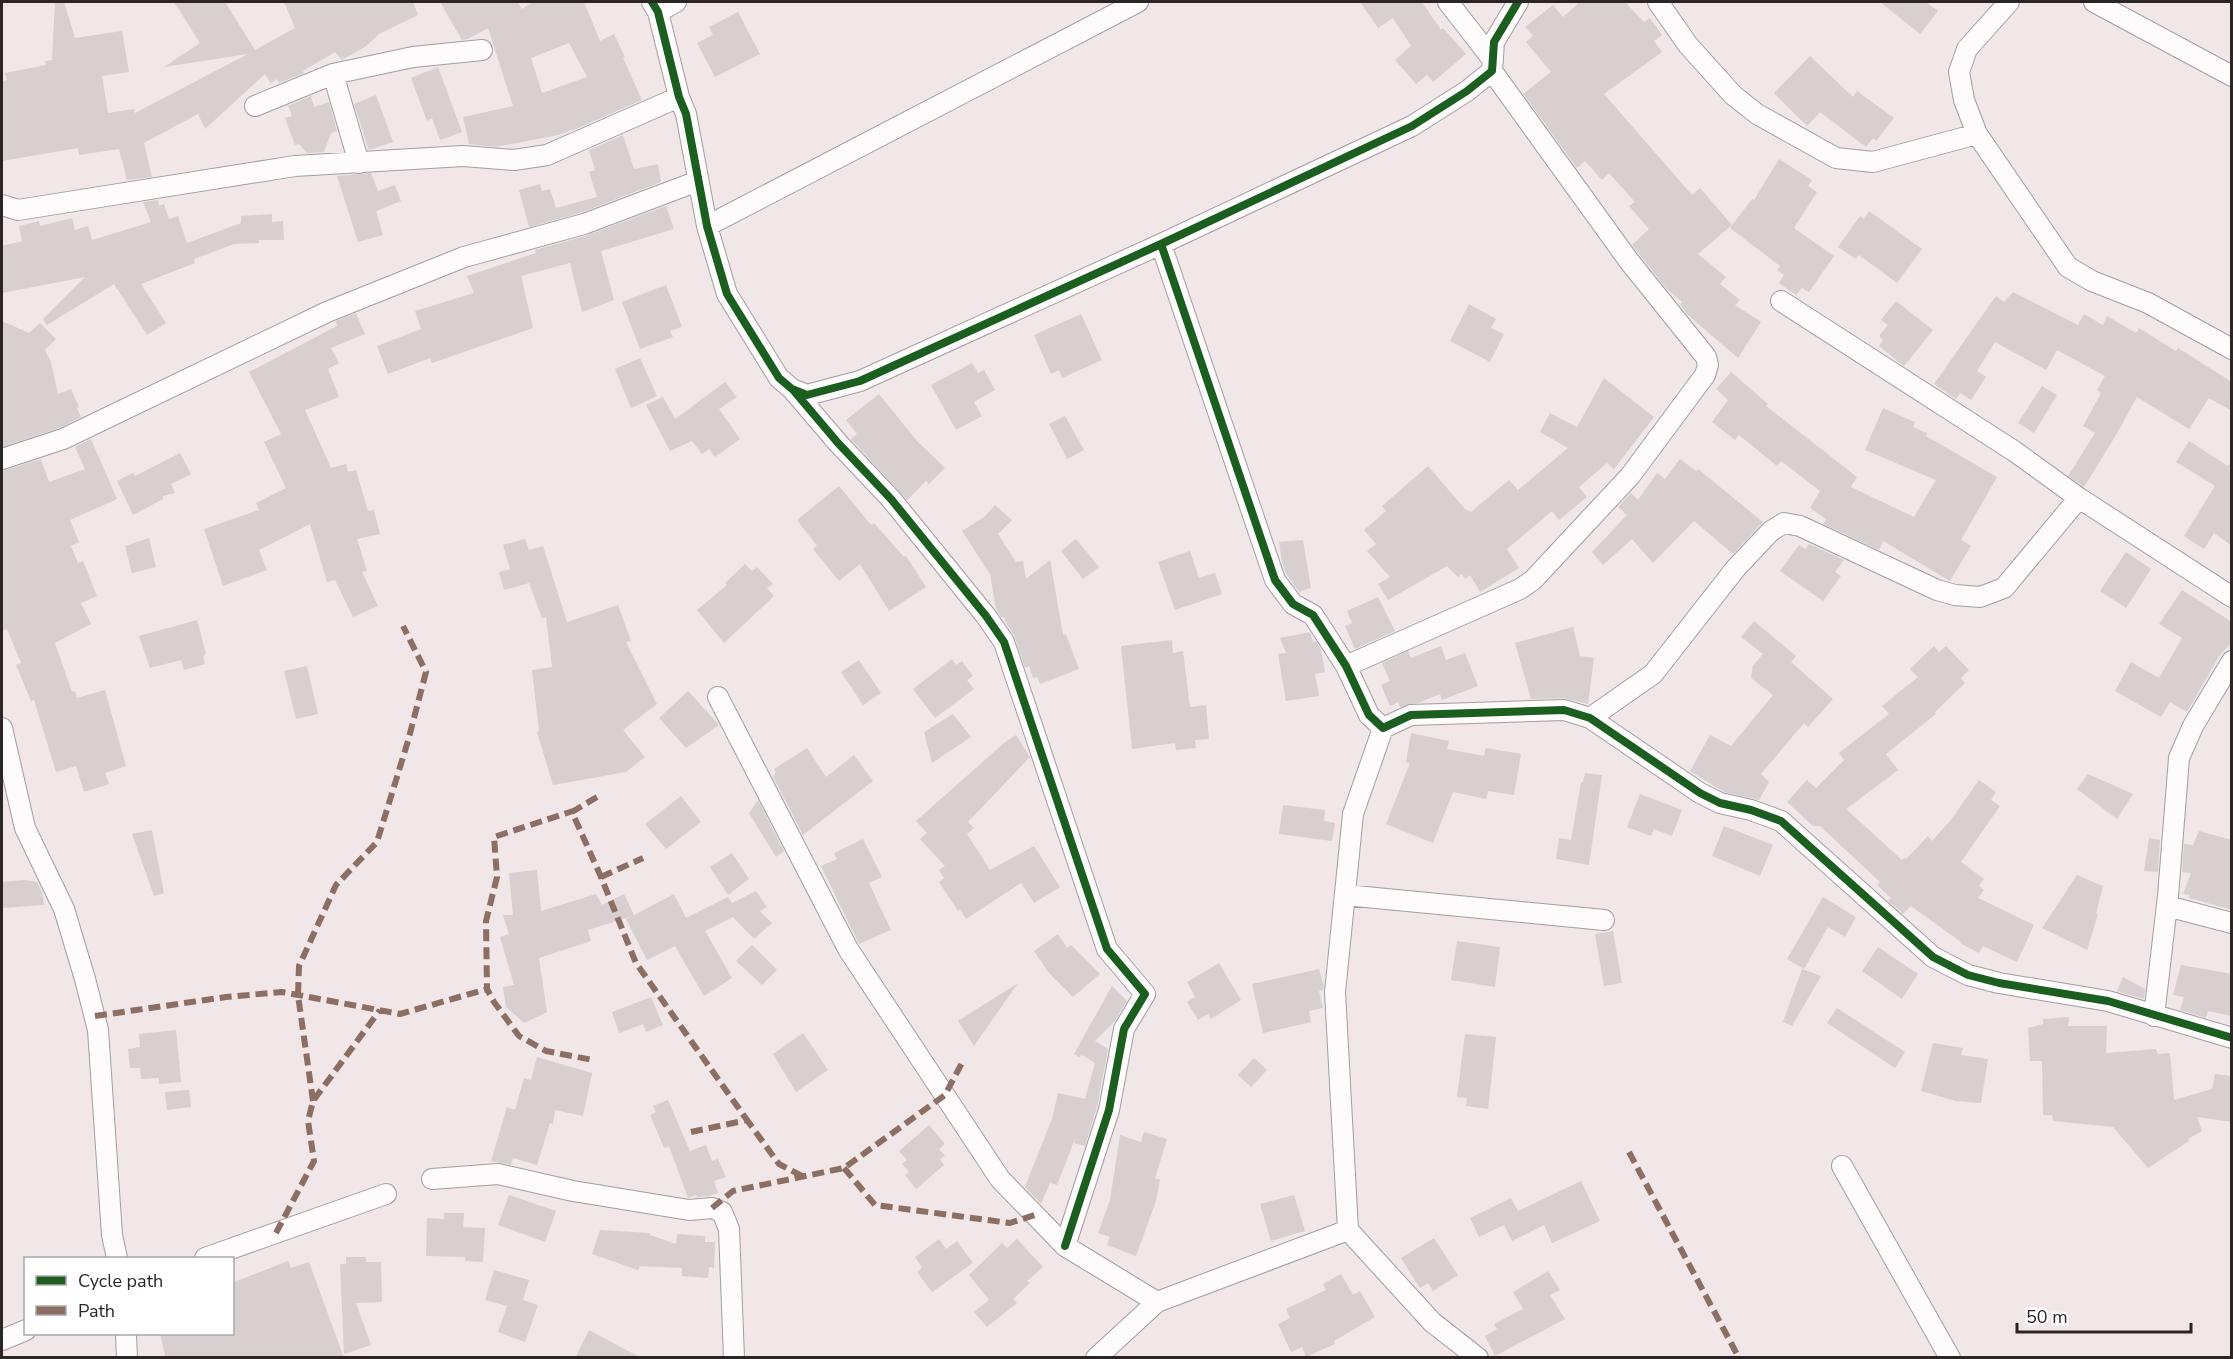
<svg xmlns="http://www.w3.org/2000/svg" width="2233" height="1359" viewBox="0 0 2233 1359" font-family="'Nunito Sans',sans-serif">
<rect width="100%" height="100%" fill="#f1e6e8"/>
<path fill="#d8cfd1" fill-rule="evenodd" d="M55,2h9l11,36 47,-7 7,41 -27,4 6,37 26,-4 1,4 113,-59 -84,13 36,-24 -26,-41h51l30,48 40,-22 -11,-26h129l5,13 -39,19 -14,13 -23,13 -7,-8 -32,19 1,2 -25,10 -2,-4 -6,4 -6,-9 -60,55 -7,-15 -54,29 8,34 -25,3 -8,-31 -40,6 -1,-7 -76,13v-80l5,-1 -2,-7 41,-8 -1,-4 7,-1z
M440,2h77l5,7 11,-7h51l16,39 14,-7 11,23 -2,1 19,42 -64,28 -20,7 -62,12 -27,-3 -6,-27 50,-11 -25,-78 -20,11 -6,1zM569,43l18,34 -45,16 -11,-35z
M1360,2h62l19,28 2,-2 23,26 -33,28 -6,-7 -11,9 -21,-24 16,-14 -18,-28 -15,10z
M1580,2h45l19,20 6,-4 12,17 -8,6 8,11 -58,42 88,101 8,-7 32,37 -34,29 28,23 -6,7 20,16 -5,5 26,17 -23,36 -50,-43 -8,-10 2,-3 -16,-14 -34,-43 17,-16 -20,-23 6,-4 -26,-29 -7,7 -17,-19 -8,7 -54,-74 28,-22 -25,-30 7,-6 -8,-9 28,-22 10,12z
M1880,2h46l12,9 -18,23z
M738,12l22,42 -45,23 -18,-34 16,-8 -4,-8z
M1810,56l43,41 4,-6 37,27 -18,23 -3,-3 -7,9 -46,-35 -13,14 -33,-33z
M438,67l24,65 -22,8 -8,-22 -5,3 -16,-43z
M376,95l17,47 -24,8 -15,-46z
M311,96l3,11 15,-5 8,29 -6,2 -7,19 -17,1 -8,-9 -4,1 -10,-27 7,-2 -4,-10z
M623,135l11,34 24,-5 3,18 -81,31 -51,14 -10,-37 21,-6 2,7 8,-2 6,19 41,-11 -8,-25 6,-2 -6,-20z
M1779,159l33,21 -4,6 9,6 -23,36 40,28 -25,36 -7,-4 -6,7 -17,-12 5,-8 -7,-5 3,-4 -50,-38 22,-29 2,1z
M371,173l7,18 17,-6 6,16 -25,10 7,24 -25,7 -21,-66z
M158,200l1,6 5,-2 5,15 9,-3 9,27 54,-20v-7l31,-2v8l11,-1 1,19h-25v3l-25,1 -40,15 1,4 -54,21 25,39 -19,12 -33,-51 -67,41 -4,-6 42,-42 -83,16v-47l20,-5 -3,-15 20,-5 1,5 32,-8 3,12 13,-4 4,14 59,-18 -8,-20z
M666,206l8,23 -73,22 13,49 -32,12 -12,-49 -49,13 12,52 -101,35 -2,-5 -42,16 -11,-28 44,-17 -6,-18 59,-18 -7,-17 69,-23 -1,-3 53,-15z
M1869,211l53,38 -25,34 -38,-28 -3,4 -18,-12 22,-31 4,3z
M666,285l16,42 -12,4 3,6 -33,12 -18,-47z
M2013,292l65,33 6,-11 19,11 4,-9 29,17 3,-5 37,23 2,-3 54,34v29l-23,-13 -20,31 -52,-32 -21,38 -32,52 -16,-11 27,-43 -12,-7 18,-33 -4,-3 8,-14 -48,-26 -11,20 -51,-28 -18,29 9,6 -15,23 -11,-7 -4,6 -22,-15 62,-88 8,6z
M1896,301l37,29 -29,36 -25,-20 4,-6 -4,-4 9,-11 -7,-5z
M1469,304l27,15 -5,9 13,6 -14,28 -40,-21z
M356,313l9,21 -34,14 8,15 -11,6 11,28 -34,13 26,58 15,-4 2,8 8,-2 12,41 6,-1 6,24 -23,5 10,32 -5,1 16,34 -25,11 -18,-37 -8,2 -17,-58 -51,26 8,20 -44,16 -19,-57 55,-19 -3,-7 30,-15 -22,-46 17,-8 -32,-62 88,-46 -1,-5z
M1081,314l21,46 -40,18 -3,-8 -8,4 -17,-39z
M2,321l27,12 11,-10 16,16 -11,11 6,12 7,32 13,-5 8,18 -2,1 4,9 -22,11 -57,19z
M640,358l17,38 -26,12 -16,-39z
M972,363l6,10 6,-3 11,20 -21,12 8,14 -26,14 -25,-45z
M1731,372l37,32 -2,2 91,71 -6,10 63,30 22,-37 -71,-30 18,-42 32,14 -2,5 14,6 -1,3 71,41 -36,63 10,6 -21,35 -67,-40 -4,9 -56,-26 3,-5 -16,-11 10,-17 -39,-30 -4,5 -38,-31 -4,5 -23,-18 16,-22 -12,-11z
M1604,378l50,39 -40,52 -7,-6 -28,24 8,10 -28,23 -7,-9 -45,38 12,19 -39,24 -10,-17 -4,4 -5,-5 -3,3 -11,-11 -59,34 -10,-16 12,-7 -23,-26 9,-7 -12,-14 22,-19 -4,-5 46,-40 37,43 6,3 38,-32 9,10 50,-42 -28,-16 10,-19 27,14z
M725,382l12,15 -18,12 21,30 -25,18 -6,-8 -7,5 -10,-13 -22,10 -24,-46 17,-8 12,22z
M2042,386l15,9 -23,38 -16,-10z
M879,394l38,47 28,27 -16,16 -3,-3 -19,19 -56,-61 6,-5 -11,-14z
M1065,416l19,34 -17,9 -18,-35z
M91,439l26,60 -47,21 9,22 -8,4 7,17 5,-2 14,35 -16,7 10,21 -36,19 17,49 3,-1 2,7 28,-8 21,76 -21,7 4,11 -25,8 -8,-26 -20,6 -22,-72 -3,1 -15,-36 5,-2 -14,-34 -5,2v-160l39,-12 8,23 36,-13 -10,-22z
M2189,441l39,25 4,-6v86l-18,-13 -10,16 -20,-13 31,-50 -39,-24z
M180,453l11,21 -20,10 4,9 -12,3v3l-30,16 -16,-34 16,-8 2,3z
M1680,459l16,12 2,-2 65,53 -30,32 -39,-33 -41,42 -21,-24 -29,26 -11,-13 35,-37 -9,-8 13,-14 7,7 19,-27 8,6z
M839,486l32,39 3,-2 30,34 2,-1 20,31 -37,24 -29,-47 -21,17 -26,-32 4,-3 -20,-26z
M995,505l17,15 -14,14 18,28 7,-1 3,18 24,-19 13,75 3,-1 13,35 -39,15 -3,-7 -4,1 -4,-12 -4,2 -11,-33 -8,-12 -2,-6h-3l-5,-8 -6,-35 -28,-43 22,-14z
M149,538l7,29 -24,6 -7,-27z
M525,539l4,11 14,-4 24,76 51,-17 13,36 -5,1 31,62 -34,26 22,27 -19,15 -73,13 -16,-53 2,-1 -7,-61 20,-3 -6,-50 -4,1 -13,-35 -25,7 -5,-18 11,-3 -7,-24z
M1076,539l23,28 -16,12 -22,-28z
M1303,540l8,48 -12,4 -13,-18 -4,-12 -3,-20z
M1809,544l35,16 -9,12 6,4 -18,25 -43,-30 19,-26 6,4z
M1190,551l9,27 16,-5 7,21 -47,16 -17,-48z
M2126,552l25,17 -25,39 -26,-17z
M745,564l7,7 5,-4 16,17 -6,4 7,8 -50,47 -27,-33 30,-25 -2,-2z
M2182,590l50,32v20l-13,14 -32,56 -17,-10 -9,15 -46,-26 16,-29 28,16 23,-40 -23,-14z
M1378,597l17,34 -40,18 -10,-23 7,-3 -5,-12z
M197,620l9,33 -3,4 2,7 -21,6 -3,-10 -31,8 -11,-32z
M1754,621l42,35 -5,6 42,37 -25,28 -4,-4 -43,51 8,8 -10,18 -35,-8 -34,-21 20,-36 21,11 42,-51 -22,-17 2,-12 10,-12 -22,-17z
M1573,627l7,29 14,2 -6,46 -24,-6 -33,1 -16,-56z
M1310,632l3,10 3,-1 5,9 4,22 -10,2 4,22 -33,5 -8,-47 8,-1 -6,-15z
M1172,640l1,13 10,-2 7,56 16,-2 3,34 -14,1 1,8 -20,2 -1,-7 -43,6 -11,-103z
M1441,646l5,14 19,-7 13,33 -36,14 -2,-6 -22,9 -18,4 -2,-5 -8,4 -9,-21 9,-4 -8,-18 26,-12 3,7z
M1934,646l5,6 7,-6 23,24 -8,8 4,5 -30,29 1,2 -50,40 12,16 -52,39 56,51 2,-2 2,1 22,-23 4,5 18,-20 29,-41 17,12 -5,8 9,6 -39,56 23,17 -5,7 5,4 -6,8 56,27 -17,37 -34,-16 -4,7 -19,-10 1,-1 -50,-36 -8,8 -15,-13 3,-3 -14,-13 3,-3 -60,-56h-7l-26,-24 20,-22 9,8 28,-28 -5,-7 50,-39 -7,-8 36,-29 -8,-8z
M952,659l4,6 6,-4 11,15 -6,4 7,9 -39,29 -22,-29z
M859,660l22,33 -18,12 -22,-33z
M307,666l11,48 -22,5 -12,-48z
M688,691l31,34 -33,23 -27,-30z
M953,714l18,23 -39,26 -8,-31z
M1411,733l38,8 -2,8 37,7 2,-8 35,6 -7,41 -26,-4 -2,8 -33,-7 -20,51 -47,-19 24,-61 -4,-1z
M1016,735l14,22 -62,65 6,6 -7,6 23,36 44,-24 26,41 -26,16 -13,-20 -55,36 -6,-10 -2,2 -19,-29 5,-4 -5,-8 6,-4 -25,-27 7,-6 -11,-12 88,-78z
M807,748l19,29 28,-22 19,26 -70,54 -30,-58 3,-5 -2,-3z
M1585,773l17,2 -13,90 -33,-6 3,-21 12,2 10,-58h2z
M2088,774l45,20 -16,25 -40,-30z
M1640,794l42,16 -10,26 -18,-7 -3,7 -24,-9z
M681,796l20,26 -35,27 -21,-25z
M758,800l26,51 -8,6 -27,-44z
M1283,805l42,5 -1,11 11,2 -3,18 -53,-7z
M1724,826l49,19 -13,31 -48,-20z
M152,830l12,63 -10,3 -22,-62z
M2199,831l33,9v70l-43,-12 1,-3 -7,-1 8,-21 -9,-1 2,-28 9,1z
M2149,838l11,2 -2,32 -14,-1z
M863,839l19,38 -13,6 22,47 -32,14 -38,-78 16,-7 -3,-6z
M732,853l17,26 -21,16 -18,-28z
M537,870l4,41 55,-17 6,11 22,-11 10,21 40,-21 12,24 42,-21 4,6 24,-12 11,16 -7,4 12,12 -18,16 -21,-22 -28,14 27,47 -28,18 -29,-50 -28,14 -21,-41 6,-3 -44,14 3,11 -52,17 8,54 -23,11 -18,-16 -3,-20 11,-2 -14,-48 9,-3 -6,-19h10l-4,-42z
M2077,875l26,11 -7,28h2l-11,36 -45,-22z
M25,880l12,2 5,10 2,13 -42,3v-26z
M1823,897l33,20 -11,20 -17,-10 -24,42 -17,-10z
M1613,931l9,52 -18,3 -9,-52z
M1058,934l9,14 4,-3 29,29 -27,23 -24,-24 -15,-22z
M1457,941l43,6 -5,40 -44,-7z
M752,945l25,25 -15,15 -26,-24z
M1878,947l40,27 -16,25 -40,-28z
M1219,963l22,37 -30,19 -3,-5 -10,6 -11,-18 8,-5 -8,-15z
M2181,965l51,9v42l-24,-5 -2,7 -26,-8 4,-13 -11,-2z
M1319,969l5,17 -1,4 -4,1 4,17 -14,3 2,11 -48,11 -11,-49z
M1802,969l19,7 -29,50 -9,-4z
M2123,977l22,12 -1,10 -27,-8z
M1018,983l-44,63 -16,-25z
M1112,986l15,15 -12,20 -20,20 13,8 -11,58 -12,39 -11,-3 2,-7 -19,49 -7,-2 -9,21 -16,-17 27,-68 6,-26 27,6 10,-36 -13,-8 -3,2 -5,-3z
M651,997l12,28 -17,7 -3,-8 -24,9 -7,-21z
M1837,1008l68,44 -10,16 -68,-45z
M2069,1017l-1,9h39l-1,27 50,-4 2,5 12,-1 4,47 38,-11 3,-15 17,2v46l-35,-5 5,14 -14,8 1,2 -41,27 -35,-41 -60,-6 -1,-6h-9l-1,-54h-12l-2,-33 15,-4v-5z
M176,1030l5,52 -22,2v-6l-18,1 -1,-11h-10l-2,-19 12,-2 -1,-13z
M803,1033l25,37 -32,22 -23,-38z
M1465,1034l31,3 -8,72 -22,-3 1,-8 -10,-1z
M1933,1043l30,5 -2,7 27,4 -7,44 -25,-2 -35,-10z
M537,1057l55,16 -9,43 -28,-6 -2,14 -3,-1 -13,42 -24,-7 -2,7 -20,-4 16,-54 8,3 9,-32 7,2z
M1254,1058l13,12 -16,17 -13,-12z
M189,1090l2,17 -24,3 -2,-18z
M668,1100l22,51 16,-6 6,16 6,-2 8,18 -12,4 4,12 -9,3 -12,1 -1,-2 -8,3 -19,-52 -5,2 -14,-33 6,-3 -3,-6z
M929,1125l16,19 -6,5 6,7 -5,3 4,6 -28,24 -11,-14 4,-3 -7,-8 5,-4 -8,-9z
M1144,1132l23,7 -12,40h5l-4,22 -20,55 -29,-11 3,-8 -12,-4 12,-33 10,-65 21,7z
M1581,1181l19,40 -48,22 -8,-18 -32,16 -8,-16 -25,12 -9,-19 41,-20 7,13z
M509,1195l47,16 -11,31 -47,-17z
M1294,1195l11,36 -34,10 -11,-37z
M444,1213h20l-1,14 22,1 -2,34 -18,-1v-4l-39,-1 1,-38 17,1z
M600,1230l50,3v2l26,9 1,-10 28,2v6h10l-1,26 -5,-1 -1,11 -26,-2v-8l-42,-2 -2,4 -46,-16z
M1434,1238l24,37 -25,16 -5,-8 -8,5 -19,-30z
M939,1239l7,10 11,-8 16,22 -41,29 -15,-20 5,-4 -7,-11z
M1017,1239l26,28 -16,14 3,2 -17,16 4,4 -30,24 -13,-15 15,-12 -20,-25 33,-32 5,5z
M346,1257h20v5h15l1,40 -26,1 15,42 -27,9 -4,-90h6z
M288,1261l3,7 18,-6 35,96h-178l-6,-24h72v-51z
M494,1270l35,10 -6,20 15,5 -13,37 -27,-10 9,-26 -22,-6z
M1548,1271l12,19 -10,5 15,24 -70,37 -10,-20 12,-7 -3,-5 29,-15 -10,-17z
M1341,1274l12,21 7,-4 15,26 -41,24 1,3 -29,13 -4,-10 -11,5 -13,-28 12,-6 -4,-9 40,-19 -3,-6z
M589,1330l52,28h-66z"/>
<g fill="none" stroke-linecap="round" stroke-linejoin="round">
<g stroke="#a59d9e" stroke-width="22">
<path id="street" d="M652,2l6,10 21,85 7,17 21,112 20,68 52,84 13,11 15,6 53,-14 301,-137 251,-118 55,-35 25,-20 2,-29 24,-40
M1448,2l45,58
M1658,2l30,43 45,50 24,19 79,44 37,4 104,-28
M2009,2l-42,47 -8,23 5,28 13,34 91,133 24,14 56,22 84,46
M2094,2l138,74
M658,12l18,-10
M333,74l26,89
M255,106l78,-32 80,-17 69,-7
M2,205l16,5 277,-44 168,-10 51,4 33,-5 132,-58
M707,226l431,-224
M1161,244l114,336 18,24 20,11 33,51 23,49 14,13 28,-13 153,-5 26,8 110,75 20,10 31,7 30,11 152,136 35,18 31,8 109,18 124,37
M1781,301l233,150 65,47 153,99
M792,389l46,54 53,56 95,117 18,26 103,307 38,45 -21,35 -15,81 -44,136
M2,459l61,-20 264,-127 137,-55 120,-33 114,-43
M1346,666l174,-77 13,-9 97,-104 75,-101 3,-10 -2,-8 -77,-96 -137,-190
M718,697l130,252 152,230 65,67 92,56
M1590,718l63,-44 83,-106 35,-37 13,-8 16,3 137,64 18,5 25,2 24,-9 75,-90
M2,728l23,100 39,81 21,70 13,51 14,205 5,23
M1345,895l259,25
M2167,906l65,17
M2154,1016l14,-120 11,-138 14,-32 39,-65
M1842,1166l108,192
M432,1179l66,-5 75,17 116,19 23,-2 10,4 7,17 5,129
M1348,1230l84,92 46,36
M205,1258l181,-64
M126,1334l1,24
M2,1340l24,-10
M1096,1358l61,-56 191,-72 -13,-238 18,-178 30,-86"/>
</g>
<use href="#street" stroke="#fdfbfc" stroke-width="20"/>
<path stroke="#8d6e63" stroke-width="6" stroke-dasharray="12 6" stroke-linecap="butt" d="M597,797l-25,15 29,65 35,86 111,157
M576,810l-82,27 3,40 -11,44 1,68 7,13 25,34 27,15 47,9
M601,877l42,-19
M95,1016l131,-19 56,-5 118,22 87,-25
M313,1101l-15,-106 1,-29 37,-81 41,-43 31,-101 18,-69 -23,-46
M691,1132l56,-12 32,44 25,13
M1629,1152l110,206
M844,1168l31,37 135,18 25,-8
M712,1208l21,-17 111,-23 101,-73 19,-36
M276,1233l38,-72 -6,-40 5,-20 67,-91"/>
<g stroke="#fff" stroke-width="11">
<path id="cycleway" d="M652,2l6,10 21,85 7,17 21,112 20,68 52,84 13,11 15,6 53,-14 301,-137 251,-118 55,-35 25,-20 2,-29 24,-40
M1161,244l114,336 18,24 20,11 33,51 23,49 14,13 28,-13 153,-5 26,8 110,75 20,10 31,7 30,11 152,136 35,18 31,8 109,18 124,37
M794,391l44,52 53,56 95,117 18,26 103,307 38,45 -21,35 -15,81 -44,136"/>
</g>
<use href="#cycleway" stroke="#1b5e20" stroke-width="8"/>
</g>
<rect width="2233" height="1359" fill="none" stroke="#2c2526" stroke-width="6"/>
<rect x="24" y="1257" width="210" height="78" fill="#ffffff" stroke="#aba8a8" stroke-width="1.5"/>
<rect x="36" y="1276" width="30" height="9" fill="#1b5e20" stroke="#aba8a8" stroke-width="1.5"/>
<text x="78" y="1287" font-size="18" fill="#2c2526">Cycle path</text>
<rect x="36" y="1306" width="30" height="9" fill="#8d6e63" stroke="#aba8a8" stroke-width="1.5"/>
<text x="78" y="1317" font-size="18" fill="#2c2526">Path</text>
<path d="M2017 1323v9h174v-9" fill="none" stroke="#2c2526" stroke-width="3"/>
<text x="2026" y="1323" font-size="18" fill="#2c2526" stroke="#ffffff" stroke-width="4.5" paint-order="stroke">50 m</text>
</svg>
